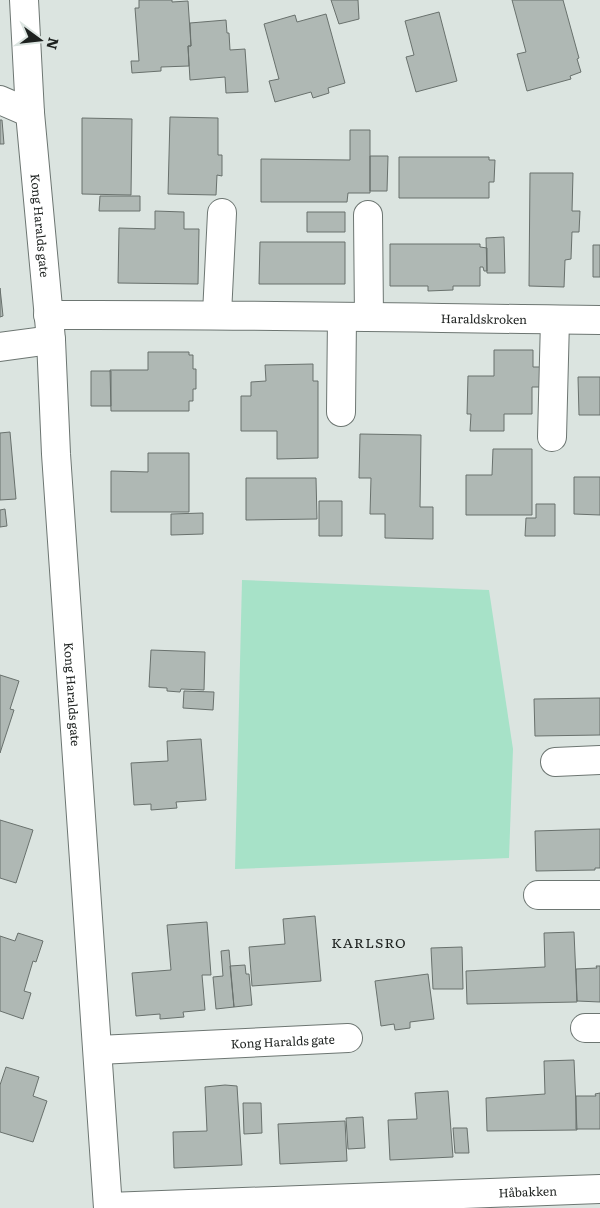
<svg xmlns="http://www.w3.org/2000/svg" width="600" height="1208" viewBox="0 0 600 1208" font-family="Literata,serif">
<rect width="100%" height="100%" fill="#dbe4e0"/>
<path fill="#a7e2c8" d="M242,580l247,10 24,159 -4,109 -274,11z"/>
<path fill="#afb8b4" stroke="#69716d" d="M139,0h33v2l16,-1 3,45h-3l1,20 -28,1v4l-29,2 -1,-12h8l-4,-53h4z
M331,0h27l1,19 -20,5z
M512,0h51l16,58 -2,1 4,13 -11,4 1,3 -44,12 -10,-37 9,-2z
M439,12l18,69 -41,11 -10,-35 8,-2 -9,-34z
M326,14l19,69 -17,5 1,5 -16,5 -2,-6 -36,10 -6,-21 10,-2 -15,-55 31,-9 2,7z
M226,20l1,13h2l1,17 15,-1 3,43 -22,1 -1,-16 -35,3 -2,-34h3l-1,-23z
M170,117l48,1v37h4v21l-5,-1 -1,20 -48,-1z
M82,118l50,1 -1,76 -49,-1z
M0,120h2l2,24h-4z
M350,130h20v63h-22l-1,9h-86v-43l89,1z
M370,156h18l-1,35h-17z
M399,157h90v3h6l-1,22h-5v16h-90z
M530,173h43l-1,38h8l-1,21h-7l-1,27 -6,1 -1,27 -35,-1z
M100,196h40v15h-41z
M155,211l29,1v17h15l-1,55 -80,-1 1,-55 36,1z
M307,212h38v20h-38z
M504,237l1,36h-18l-1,-35z
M260,242h85v42h-86z
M390,244h90v3l7,1v23h-3l-1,-4h-3v19h-27v4l-25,1v-5h-38z
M593,245h7v32h-7z
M0,288l3,28 -3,1z
M494,350h39v17h9l-1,20h-9v27h-28v17h-34l1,-17h-4l1,-38h26z
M148,352h41v3h4v14h3v20h-3v12h-4v10h-78l-1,-41h38z
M313,364v17h5v77l-41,1v-28h-36v-35h10v-14l15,-1 -1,-16z
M91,371h20v35h-20z
M578,377h22v38h-21z
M10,432l6,67 -16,1v-67z
M360,434l61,1 -1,72h13v32l-48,-1v-24h-15l1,-36h-12z
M493,449h39v66h-66v-40h26z
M148,453h41v59h-78v-41l37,1z
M574,477h26v38l-26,-1z
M246,478h70l1,41 -71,1z
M319,501h23v35h-23z
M536,504h19v32h-30l1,-18h10z
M5,509l2,17 -7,1v-17z
M203,513v21l-32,1v-21z
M151,650l54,2 -1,38 -23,-1 -1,3 -13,-1v-3l-18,-1z
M0,675l19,6 -9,28 4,1 -14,43z
M184,691l30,1 -1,18 -30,-2z
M600,698v37l-65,1 -1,-37z
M201,739l5,61 -30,2 1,6 -26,2v-6l-17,1 -3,-42 37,-2 -1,-20z
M0,820l33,10 -17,53 -16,-5z
M600,829v39h-5v2l-59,1 -1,-40z
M315,916l6,65 -69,5 -3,-39 36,-3 -2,-25z
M207,922l4,53h-9l3,35 -22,2 1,5 -24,2v-5l-24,2 -4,-43 39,-3 -4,-45z
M574,932l3,70 -110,2 -1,-33 79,-4 -1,-34z
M18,933l25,8 -7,21 -3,-1 -9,30 7,2 -8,26 -23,-8v-75l15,5z
M462,947l1,42h-30l-2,-41z
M229,950l5,57 -18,2 -3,-32 10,-1 -2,-25z
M245,965l1,9h3l3,31 -18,2 -4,-41z
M596,966h4v36l-23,-1 -1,-32 21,-1z
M428,974l6,45 -24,3v6l-15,2 -1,-6 -13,2 -6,-45z
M574,1060l3,70 -90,1 -1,-33 59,-4 -1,-33z
M6,1067l33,10 -6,19 14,5 -14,41 -33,-10v-47z
M225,1085l12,1 5,79 -68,3 -1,-36 34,-1 -2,-44z
M448,1091l5,66 -63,3 -2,-40 29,-1 -2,-26z
M600,1093v36h-24v-33h20l-1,-2z
M243,1103h18l1,30 -18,1z
M363,1117l2,31 -17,1 -2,-31z
M345,1121l2,40 -67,3 -2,-40z
M453,1128h14l2,25h-14z"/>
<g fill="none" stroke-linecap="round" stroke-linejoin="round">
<g stroke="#6d7672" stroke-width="30">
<g id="minor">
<path id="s1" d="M24,0l6,113 21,227 5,114 52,754"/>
<path d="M0,100l30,13"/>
<path d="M368,215l1,102"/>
<path d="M217,314l5,-101"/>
<path id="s2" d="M48,315c184,-1 368,3 552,5"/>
<path d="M0,347l51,-7"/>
<path d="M341,412l1,-95"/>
<path d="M552,437l3,-117"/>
<path d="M555,762l45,-2"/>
<path d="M538,895h62"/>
<path d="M585,1028h15"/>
<path id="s3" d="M98,1050l250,-12"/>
<path id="s4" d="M108,1207c164,-5 328,-13 492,-18"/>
</g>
</g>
<use href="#minor" stroke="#fff" stroke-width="28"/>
</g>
<g text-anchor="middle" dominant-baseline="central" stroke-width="4.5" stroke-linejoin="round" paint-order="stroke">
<g font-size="12" fill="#1d211f" stroke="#dbe4e0">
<text stroke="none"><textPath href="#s1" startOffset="226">Kong Haralds gate</textPath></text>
<text stroke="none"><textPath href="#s2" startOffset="436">Haraldskroken</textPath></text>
<text stroke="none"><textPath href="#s1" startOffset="696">Kong Haralds gate</textPath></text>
<text stroke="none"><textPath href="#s3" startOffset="185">Kong Haralds gate</textPath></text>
<text stroke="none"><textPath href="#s4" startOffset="420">Håbakken</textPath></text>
</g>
<g font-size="14" letter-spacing="1" fill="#1d211f" stroke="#dbe4e0">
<text x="369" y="942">KARLSRO</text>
</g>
</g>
<g transform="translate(40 40) rotate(105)" stroke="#dbe4e0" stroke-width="4" paint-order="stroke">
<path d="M0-4L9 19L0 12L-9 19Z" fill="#1d211f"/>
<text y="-8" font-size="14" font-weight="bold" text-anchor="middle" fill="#1d211f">N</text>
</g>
</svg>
